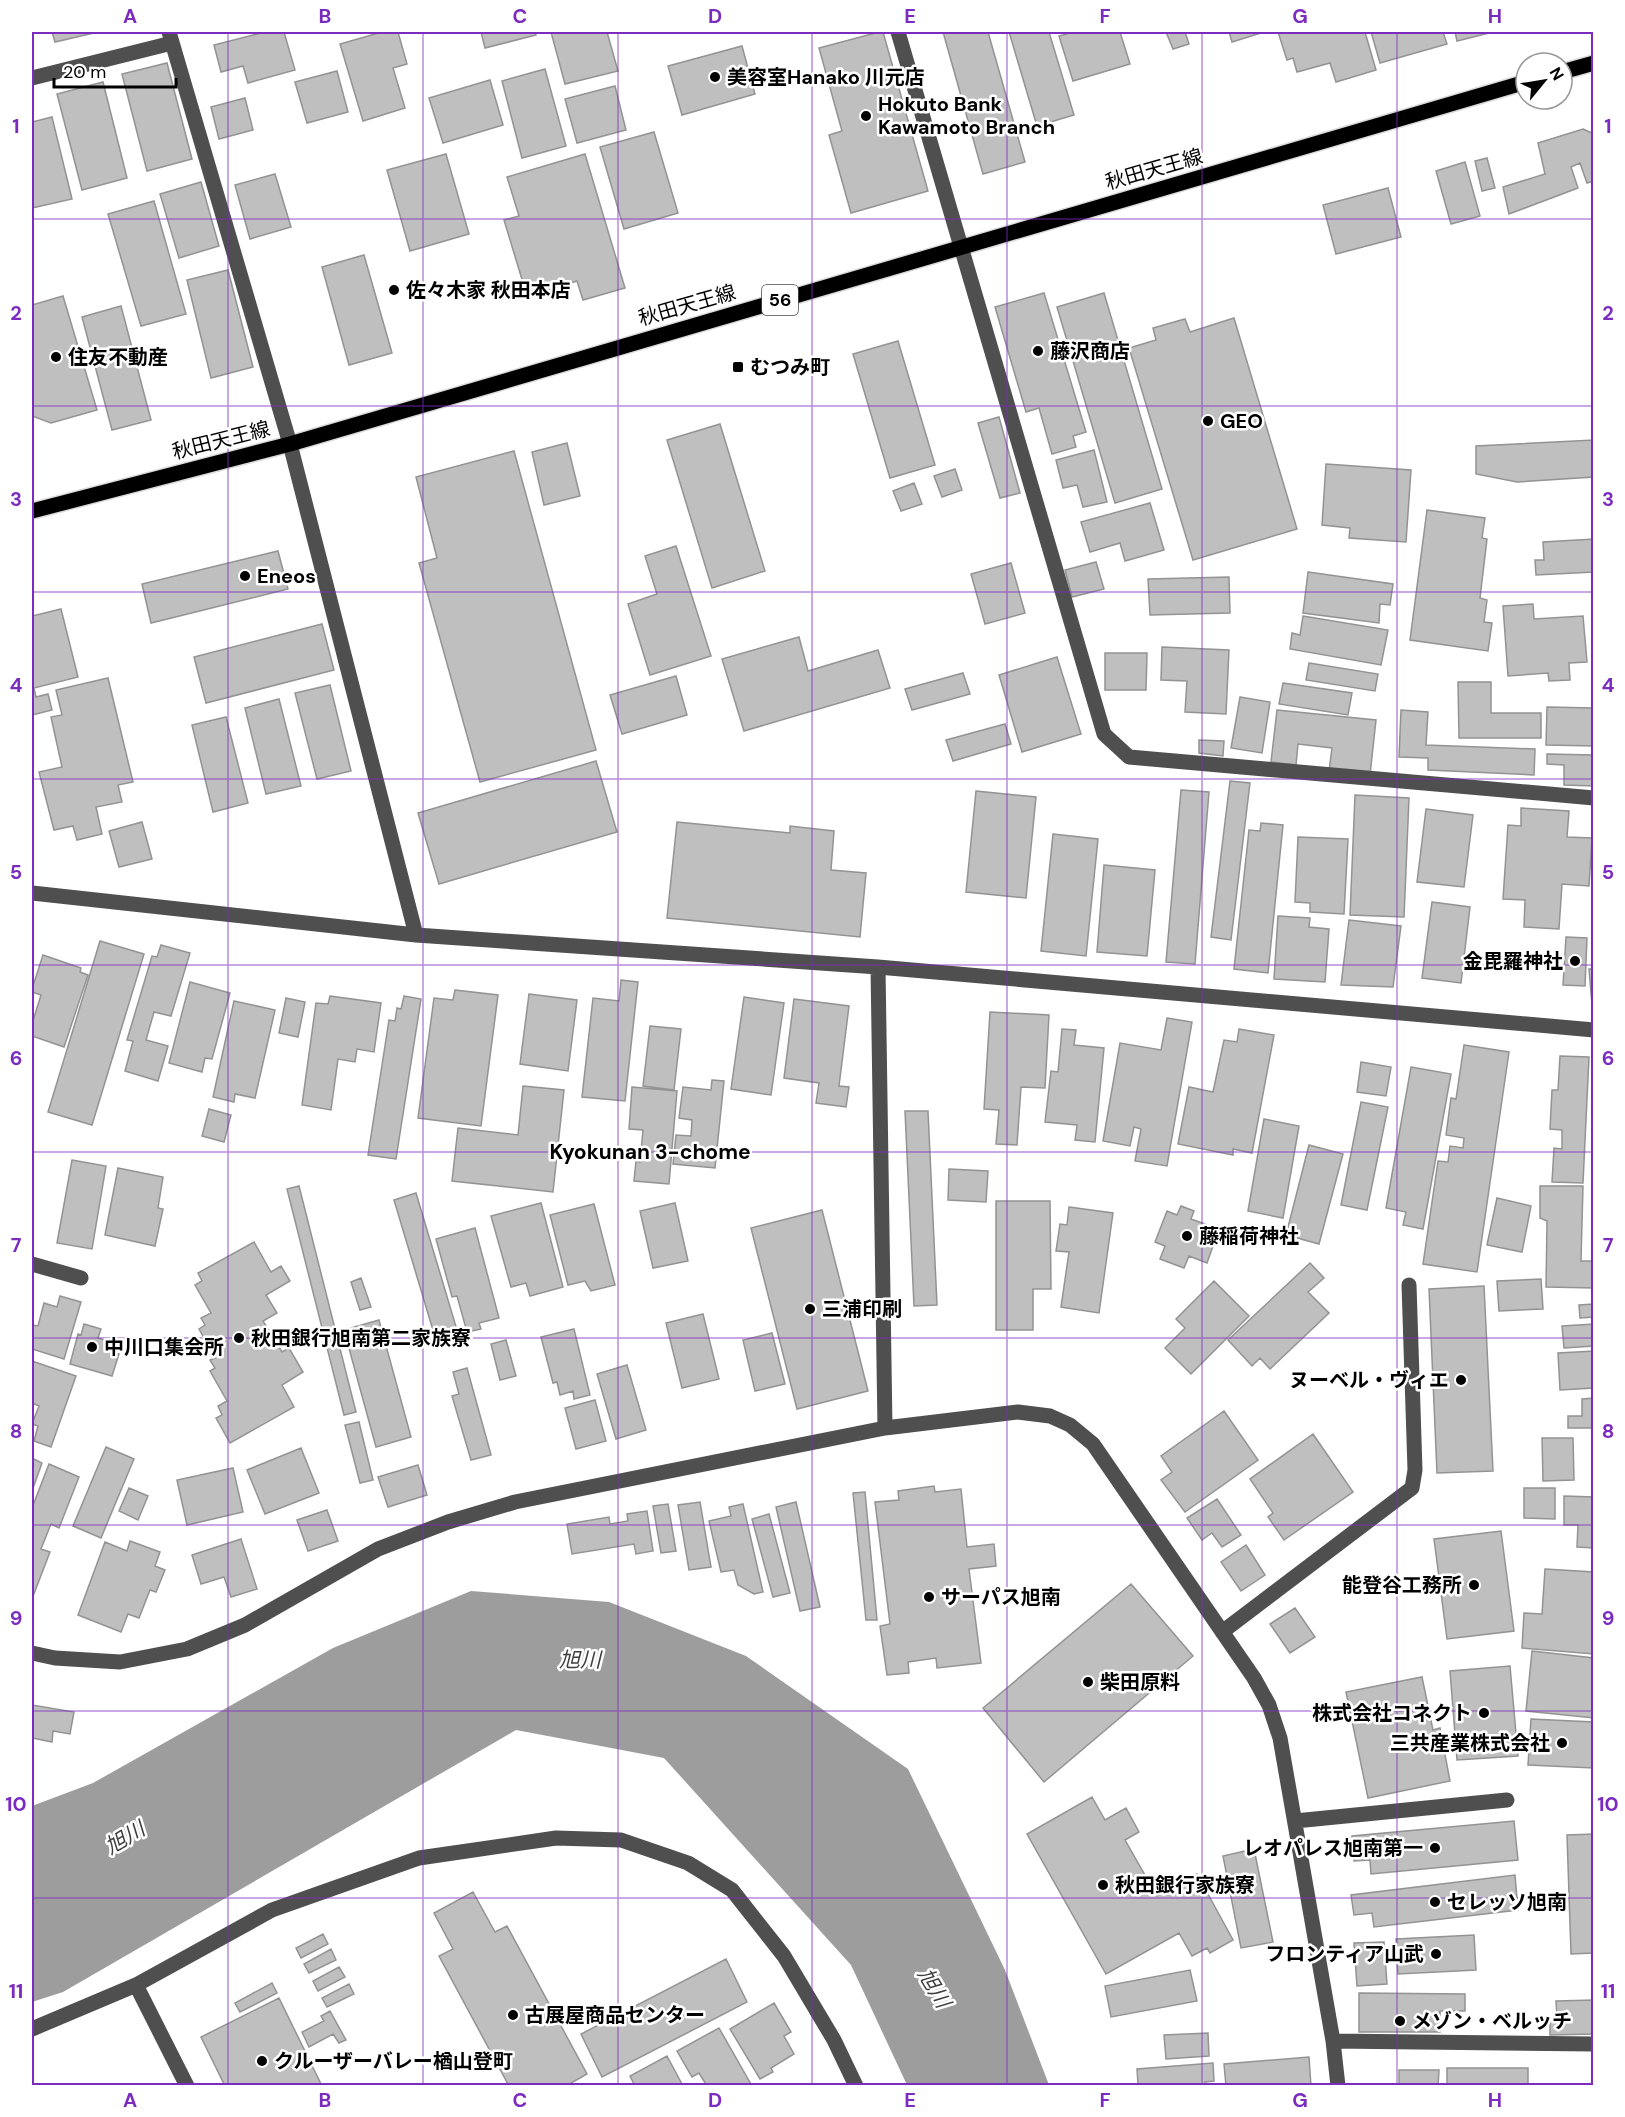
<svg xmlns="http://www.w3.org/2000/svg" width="1625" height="2117" viewBox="0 0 1625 2117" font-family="'DM Sans','Noto Sans JP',sans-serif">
<rect width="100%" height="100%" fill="#fff"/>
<path fill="#9d9d9d" d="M471,1591l138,11 137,54 162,113 97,201 44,115h-142l-56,-120 -187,-207 -148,-28 -453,262 -31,10v-196l61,-23 240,-135z"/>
<path fill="#bfbfbf" stroke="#939393" stroke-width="1.5" d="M52,32h46l-43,10z
M265,32h19l11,38 -47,13 -5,-17 -22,6 -7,-27z
M382,32h16l9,32 -14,4 12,40 -42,13 -23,-77z
M481,32h54l1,3 -51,13z
M551,32h56l11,39 -53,13z
M879,32h4l45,159 -77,22 -22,-78 13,-4 -23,-83z
M943,32h45l37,130 -42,12z
M1009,32h40l25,83 -37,11z
M1066,32h54l10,32 -57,17 -14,-45 8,-2z
M1166,32h19l4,12 -16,5z
M1229,32h32v1l-29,9z
M1278,32h87l11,38 -40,12 -6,-19 -33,9 -4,-14 -6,2z
M1371,32h72l4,12 -67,19z
M1455,32h38l-36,9z
M742,46l13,48 -73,21 -14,-49z
M167,63l25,96 -45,12 -25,-97z
M545,69l21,77 -44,12 -20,-77z
M337,71l11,41 -41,11 -12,-41z
M490,80l13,45 -60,18 -14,-45z
M103,82l24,96 -45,12 -25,-96z
M615,86l11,44 -49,13 -12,-44z
M245,98l8,32 -34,9 -8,-32z
M52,117l20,82 -40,9v-86z
M1583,129l11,5v47l-7,2 -7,-20 -9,4 7,21 -69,26 -6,-27 42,-13 -7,-31z
M654,132l24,81 -54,16 -24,-82z
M446,154l23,80 -59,17 -23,-81z
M585,154l40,134 -42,12 -6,-19 -50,15 -23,-76 15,-4 -12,-39z
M1487,158l8,30 -13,3 -7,-30z
M1465,162l15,54 -29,8 -15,-53z
M275,174l16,53 -41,12 -15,-54z
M201,182l18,64 -40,12 -19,-64z
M1388,188l13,49 -65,17 -13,-49z
M154,201l32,113 -45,12 -33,-112z
M364,255l28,98 -43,12 -27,-98z
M228,270l25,97 -42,11 -24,-98z
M1044,293l42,139 -13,4 3,11 -24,7 -13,-46 -13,4 -31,-105z
M1104,293l58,196 -47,14 -58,-196z
M63,296l34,114 -46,13 -19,-7v-111z
M121,306l30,114 -39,10 -30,-113z
M1234,318l63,211 -104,31 -64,-212 27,-8 -3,-12 32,-9 5,13z
M898,341l37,124 -45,13 -37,-124z
M999,417l21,76 -20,5 -22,-75z
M720,424l45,147 -53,17 -45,-148z
M1594,440v37l-77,5 -41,-8v-28z
M567,443l13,53 -36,9 -12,-53z
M1094,450l13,52 -24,5 -6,-22 -14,3 -7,-28z
M514,451l82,299 -116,32 -61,-219 18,-5 -21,-81z
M1326,464l85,6 -5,72 -57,-4 1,-10 -28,-3z
M955,469l7,21 -20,7 -8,-21z
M914,483l8,21 -21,7 -8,-20z
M1150,503l14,47 -39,11 -5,-18 -30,9 -9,-30z
M1427,510l58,8 -3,20 5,1 -7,59 7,2 -3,22 8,1 -4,28 -78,-11z
M1594,539v33l-58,3 -1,-15h9l-1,-18z
M676,546l35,110 -61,19 -22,-71 29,-10 -12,-38z
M278,551l10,38 -137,34 -9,-39z
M1096,562l8,27 -32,8 -7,-27z
M1011,563l14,50 -40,11 -14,-50z
M1308,572l85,12 -3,21 -10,-1 -1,19 -76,-10z
M1229,577l1,36 -80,2 -2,-36z
M1533,604l1,15 49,-3 4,46 -18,1 1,17 -21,1 -1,-8 -40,3 -5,-70z
M61,609l17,68 -44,11 2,9 12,-3 4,16 -20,5v-99z
M1303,616l85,14 -7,35 -91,-16 2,-16 8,2z
M322,624l12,46 -128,33 -12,-46z
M799,637l9,34 70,-21 12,38 -146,43 -22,-72z
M1162,647l67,3 -3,64 -41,-2 2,-31 -26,-1z
M1105,653h42l-1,37h-41z
M1057,657l24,77 -59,18 -23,-77z
M1309,663l69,11 -3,17 -69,-11z
M963,673l7,21 -58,16 -7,-21z
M676,676l11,39 -65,19 -12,-39z
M108,678l25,104 -15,3 4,17 -26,5 6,27 -25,6 -4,-14 -19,4 -15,-58 23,-5 -11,-50 11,-2 -6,-25z
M1458,682h33v31h50v25h-82z
M1283,683l69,10 -4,22 -69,-11z
M330,685l21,86 -34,8 -22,-86z
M1240,697l30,5 -8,51 -31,-5z
M279,699l22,87 -35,8 -21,-86z
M1547,707l47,1v38l-48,-1z
M1277,710l99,10 -6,55 -41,-4 3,-23 -34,-4 -2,21 -25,-3z
M1401,710l27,2 -2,33 109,4 -1,26 -106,-5v-12l-29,-1z
M226,717l22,86 -35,9 -21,-87z
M1005,724l6,20 -58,17 -7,-21z
M1199,740l25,1 -1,15 -24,-3z
M1547,754l47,1v31l-30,-1v-20l-17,-1z
M596,761l21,71 -178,52 -21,-71z
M1230,781l20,2 -19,157 -20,-3z
M1181,790l28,2 -14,172 -29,-2z
M976,791l60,6 -10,101 -60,-6z
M1355,795l54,3 -5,119 -54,-2z
M1521,808l48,3 -2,26 25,1 -3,48 -27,-2 -3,45 -35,-2 1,-27 -22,-1 5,-74 13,1z
M1426,809l47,6 -9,72 -47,-5z
M142,822l10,37 -33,8 -10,-36z
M677,822l113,11v-7l44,5 -3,39 35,3 -6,64 -193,-19z
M1261,823l22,2 -15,148 -34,-4 15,-139 11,1z
M1053,834l45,5 -12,117 -45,-5z
M1298,837l50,2 -4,75 -34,-2v-9l-15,-1z
M1104,865l51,5 -8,86 -50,-4z
M1432,902l38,5 -9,76 -39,-5z
M1278,916l32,2 -1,9 20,2 -4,53 -51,-3z
M1349,920l52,6 -8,61 -52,-2z
M1566,937l21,1 -2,48 -22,-1z
M100,941l44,13 -52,171 -44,-13z
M161,945l29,8 -19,63 -17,-4 -8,28 22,6 -10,35 -33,-10 8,-30 -6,-1 25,-84 5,1z
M43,955l38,13 -1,4 8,3 -24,72 -32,-11v-12l9,-29 -9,-3v-3z
M1589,969h5v36h-2z
M621,980l17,2 -13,119 -43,-4 11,-99 26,3z
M190,982l40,11 -18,66 -7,-1 -3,14 -33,-9z
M455,990l43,5 -17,131 -63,-8 16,-120 19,2z
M529,994l48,6 -9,71 -48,-7z
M330,996l51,7 -7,49 -17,-3 -2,13 -17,-3 -7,51 -29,-5 14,-102 12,1z
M404,996l17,3 -25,160 -28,-4 21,-135 6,1 2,-13 4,1z
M744,997l40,6 -13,92 -40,-6z
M286,998l19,4 -7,35 -19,-4z
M794,999l55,7 -10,80 10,1 -3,20 -30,-4 3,-20 -35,-5z
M234,1001l41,9 -20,88 -20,-4 -1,8 -21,-5z
M990,1012l59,3 -4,73 -24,-1 -4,58 -21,-1 3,-34 -15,-1z
M1167,1018l25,4 -25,144 -32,-5 6,-32 -7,-2 -4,19 -27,-5 17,-98 41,7z
M650,1026l31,3 -7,61 -31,-4z
M1062,1029l14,1 -2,15 30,3 -9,94 -20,-2 2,-15 -32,-3 6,-51 7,1z
M1239,1029l35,6 -22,118 -19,-4v6l-55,-11 11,-57 24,5 11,-52 13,2z
M1464,1045l45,7 -32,220 -54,-8 15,-103 10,1 2,-16 13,2 1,-10 -18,-3 5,-37 5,1z
M1560,1056l29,1 -6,126 -31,-1 2,-34 8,1v-19l-12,-1 2,-39h6z
M1361,1062l30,5 -5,29 -29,-4z
M1411,1067l40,7 -28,155 -20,-4 3,-13 -20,-4z
M712,1080l12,1 -9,87 -42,-4 3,-29 15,1 1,-16 -13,-2 4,-31 28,3z
M523,1086l41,4 -11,102 -101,-11 6,-53 60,7z
M632,1087l45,4 -8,93 -35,-3 2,-20 4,1 3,-32 -14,-1z
M1361,1102l27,5 -21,103 -26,-5z
M209,1109l22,6 -7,27 -22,-6z
M905,1111h23l9,194 -23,1z
M1264,1119l35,7 -16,92 -35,-7z
M1309,1145l34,9 -24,90 -33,-9z
M72,1160l34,6 -14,83 -35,-6z
M118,1168l45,9 -5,31 5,1 -8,37 -50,-11z
M949,1169l39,2 -2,31 -38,-2z
M299,1186l57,226 -12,3 -57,-226z
M1540,1186h43l-2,75h13v27l-48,-1 1,-66 -7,-3z
M416,1193l44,147 -22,7 -44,-147z
M1497,1198l34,8 -9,46 -35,-7z
M996,1201h54l1,88h-18v41h-37z
M541,1203l22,84 -33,9 -4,-13 -15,4 -20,-71z
M675,1203l13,58 -35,7 -13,-57z
M594,1204l21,81 -24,6 -6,-10 -17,4 -18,-70z
M1181,1206l13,5 -3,8 28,10 -12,34 -18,-7 -5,12 -24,-9 5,-13 -10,-4 12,-31 10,4z
M1069,1207l44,6 -14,100 -38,-6 8,-55 -13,-1 4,-27 7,1z
M822,1210l46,181 -71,18 -46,-181z
M475,1228l24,90 -20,5 2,6 -14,3 -10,-36 -5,1 -16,-58z
M254,1242l17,30 10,-6 9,15 -24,14 11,18 -14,8 19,31 7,-4 14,24 -21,13 12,22 -64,36 -14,-25 6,-3 -4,-9 9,-5 -17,-30 5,-3 -5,-8 5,-2 -16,-29 6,-4 -4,-7 10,-5 -16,-28 7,-4 -4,-8z
M1310,1263l14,15 -16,14 21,21 -59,56 -10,-11 -8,8 -24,-26z
M361,1278l10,29 -11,3 -9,-28z
M1541,1279l2,30 -44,2 -2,-30z
M1214,1281l35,35 -58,58 -26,-26 20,-20 -9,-9z
M1484,1286l9,185 -56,2 -8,-184z
M60,1296l21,6 -17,57 -32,-10v-24l6,1 6,-23 13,4z
M1594,1304v13l-14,1 -1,-13z
M703,1314l16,65 -37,9 -16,-65z
M379,1320l32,117 -35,10 -32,-117z
M84,1324l17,5 -3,9 13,4 -2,9 10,3 -7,22 -42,-12 8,-30 3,1z
M1594,1324v22l-30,2 -2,-22z
M574,1329l16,66 -16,4 -1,-8 -13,4 -3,-13 -4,1 -12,-46z
M772,1333l13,51 -30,7 -12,-51z
M506,1340l10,36 -16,4 -9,-36z
M1594,1351v37l-34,2 -2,-37z
M32,1361l44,15 -25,71 -17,-6 4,-15 -6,-2 7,-18 -7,-3z
M627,1365l19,65 -30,9 -19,-65z
M467,1368l24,87 -20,5 -19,-64 7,-2 -6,-22z
M1594,1398v30h-26v-12h14v-17z
M595,1400l11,41 -30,8 -11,-41z
M1224,1411l34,49 -73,52 -24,-32 11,-8 -11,-16z
M359,1422l14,58 -13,3 -15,-58z
M1313,1434l40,58 -69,48 -16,-23 5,-4 -23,-34z
M1542,1438h31l1,42 -31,1z
M106,1447l28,12 -33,79 -28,-12z
M301,1448l18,45 -54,21 -18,-44z
M32,1458l10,5 -10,28z
M49,1464l30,13 -20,51 -8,-4 -10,25 9,3 -18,47v-91z
M418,1465l9,30 -39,12 -10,-30z
M233,1468l10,44 -56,13 -10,-45z
M934,1486l1,6 26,-3 6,58 27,-3 2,22 -27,3 12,94 -44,5 -1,-10 -28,4 1,11 -22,2 -7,-49 10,-2 -15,-122 24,-2 -1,-9z
M129,1488l19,8 -10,24 -19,-9z
M1524,1488h31v31l-31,-1z
M865,1492l12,128h-11l-13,-127z
M1564,1496l30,1v51l-17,-1 1,-22h-14z
M1217,1499l24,36 -19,12 -10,-14 -10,7 -15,-22z
M700,1502l11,65 -22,3 -11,-65z
M796,1502l24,105 -20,4 -24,-104z
M668,1504l8,47 -15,2 -8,-47z
M743,1504l20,88 -9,2 -16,-9 -4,-15 -13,2 -12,-51 22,-5 -2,-9z
M327,1510l11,31 -30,10 -11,-31z
M647,1511l6,40 -17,3 -2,-10 -62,10 -5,-30 42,-7 1,7 18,-3 -1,-7z
M769,1514l21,79 -17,4 -21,-78z
M1501,1531l13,100 -67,8 -13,-100z
M241,1539l16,50 -26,8 -7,-20 -23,7 -9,-29z
M130,1541l30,11 -5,14 10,4 -9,22 -6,-2 -11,28 -11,-4 -7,18 -43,-17 27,-73 22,9z
M1246,1545l19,30 -24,16 -20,-29z
M1545,1569l49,3v82l-72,-6 2,-35 18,1z
M1131,1584l62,72 -149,126 -61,-74z
M1295,1608l20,29 -25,16 -20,-29z
M1532,1651l62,7v60l-68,-7z
M1510,1666l8,90 -61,4 -7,-89z
M1422,1677l11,53 7,-2 10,53 -82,17 -22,-106z
M32,1705l42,7 -4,22 -17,-3 -1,11 -20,-4z
M1531,1719l63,3v46l-66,-3z
M1092,1797l13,23 21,-12 13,24 -14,8 32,56 40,-22 36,66 -23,13 -3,-5 -15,8 -13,-23 -73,41 -79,-140z
M1514,1821l4,39 -147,14 -1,-14 -16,1 -2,-25z
M1594,1834v119l-23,1 -4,-119z
M1254,1849l19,93 -32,6 -18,-92z
M1515,1875l3,35 -144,17 -2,-14 -18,2 -3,-20z
M473,1892l22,40 12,-6 80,148 -21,12h-57l-70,-130 14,-7 -19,-36z
M323,1934l5,10 -27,14 -5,-10z
M1474,1935l2,35 -78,4 -2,-35z
M1384,1942l3,42 -30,2 -3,-43z
M331,1949l5,11 -27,13 -5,-9z
M726,1959l21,43 -145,75 -21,-43z
M339,1967l6,10 -27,14 -5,-10z
M1190,1970l7,31 -86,16 -6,-31z
M272,1983l5,10 -37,19 -5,-9z
M349,1984l5,10 -27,13 -5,-9z
M1359,1993l106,1v17h-25v21h-81z
M279,1998l43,88h-97l-24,-49z
M1594,2000v34l-44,1v-17l7,-1 -1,-16z
M774,2003l17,29 -7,4 10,18 -23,14 2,4 -13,7 -30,-50z
M330,2011l16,29 -7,3 -6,-9 -24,13 -7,-15 22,-11 -3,-5z
M719,2028l33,58h-45l-8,-13 -7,4 -15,-26z
M1208,2033l1,23 -43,3 -2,-24z
M667,2056l16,30h-48l-5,-10z
M1309,2057l2,29h-85l-2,-22z
M1213,2063l1,18 -9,1v4l-67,-2 -1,-15z
M1447,2068h81v18h-81z
M1399,2070h40l-1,16h-39z"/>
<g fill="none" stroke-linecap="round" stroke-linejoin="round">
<g stroke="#dbdbdb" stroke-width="18">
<path id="major" d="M1562,72l32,-9
M32,511l258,-67 1236,-362"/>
</g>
<path stroke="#4f4f4f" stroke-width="15" d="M169,32l121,412 126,491
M898,32l206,702 25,23 465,41
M32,78l140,-35
M32,893l384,42 462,32 716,63
M878,967l7,461
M32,1264l49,14
M1222,1632l190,-144 3,-18 -6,-185
M32,1653l23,5 65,4 67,-13 58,-24 133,-76 70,-27 67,-20 370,-74 133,-16 32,4 20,9 23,19 161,234 15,27 11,33 53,303 5,45
M1295,1821l212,-21
M136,1985l51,101
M32,2029l104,-44 136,-75 147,-52 137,-20 65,2 67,23 44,27 52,66 50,84 22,46
M1333,2041l261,3"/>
<use href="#major" stroke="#000" stroke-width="15"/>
</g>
<path fill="none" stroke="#7b2cbf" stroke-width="1.5" stroke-opacity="0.55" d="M228,32v2054M423,32v2054M618,32v2054M812,32v2054M1007,32v2054M1202,32v2054M1397,32v2054M32,219h1562M32,406h1562M32,592h1562M32,779h1562M32,965h1562M32,1152h1562M32,1338h1562M32,1525h1562M32,1711h1562M32,1898h1562"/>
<g fill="#000" stroke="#fff" stroke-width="2">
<circle cx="715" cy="77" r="6"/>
<circle cx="866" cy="116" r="6"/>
<circle cx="394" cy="290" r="6"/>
<circle cx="1038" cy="351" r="6"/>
<circle cx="56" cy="357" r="6"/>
<rect x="732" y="361" width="12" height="12" rx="3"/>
<circle cx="1208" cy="421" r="6"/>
<circle cx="245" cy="576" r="6"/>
<circle cx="1575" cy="961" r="6"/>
<circle cx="1187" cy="1236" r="6"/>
<circle cx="810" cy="1309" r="6"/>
<circle cx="239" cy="1338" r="6"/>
<circle cx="92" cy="1347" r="6"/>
<circle cx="1461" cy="1380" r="6"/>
<circle cx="1474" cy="1585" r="6"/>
<circle cx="929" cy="1597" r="6"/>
<circle cx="1088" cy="1682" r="6"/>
<circle cx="1484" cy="1713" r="6"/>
<circle cx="1562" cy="1743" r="6"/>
<circle cx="1435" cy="1848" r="6"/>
<circle cx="1103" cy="1885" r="6"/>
<circle cx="1435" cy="1902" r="6"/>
<circle cx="1436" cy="1954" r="6"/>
<circle cx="513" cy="2015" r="6"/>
<circle cx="1400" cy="2021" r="6"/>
<circle cx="262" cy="2061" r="6"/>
</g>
<g text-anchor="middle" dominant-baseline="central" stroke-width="5" stroke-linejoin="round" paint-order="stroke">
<rect fill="#fff" stroke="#4c4c4c" stroke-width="1.5" x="762" y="285" width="36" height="30" rx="4.5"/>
<g font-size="18" font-weight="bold" fill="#000">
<text x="780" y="300">56</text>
</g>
<g font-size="20" font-weight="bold" fill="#000" stroke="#fff" text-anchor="start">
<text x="727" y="77">美容室Hanako 川元店</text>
<text x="878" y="104">Hokuto Bank<tspan x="878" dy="23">Kawamoto Branch</tspan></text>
<text x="406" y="290">佐々木家 秋田本店</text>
<text x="1050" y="351">藤沢商店</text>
<text x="68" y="357">住友不動産</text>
<text x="750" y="367">むつみ町</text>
<text x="1220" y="421">GEO</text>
<text x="257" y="576">Eneos</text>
<text x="1563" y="961" text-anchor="end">金毘羅神社</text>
<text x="1199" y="1236">藤稲荷神社</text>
<text x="822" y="1309">三浦印刷</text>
<text x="251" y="1338">秋田銀行旭南第二家族寮</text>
<text x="104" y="1347">中川口集会所</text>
<text x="1449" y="1380" text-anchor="end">ヌーベル・ヴィエ</text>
<text x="1462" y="1585" text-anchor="end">能登谷工務所</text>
<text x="941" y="1597">サーパス旭南</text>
<text x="1100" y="1682">柴田原料</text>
<text x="1472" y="1713" text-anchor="end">株式会社コネクト</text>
<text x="1550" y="1743" text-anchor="end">三共産業株式会社</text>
<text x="1423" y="1848" text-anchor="end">レオパレス旭南第一</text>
<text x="1115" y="1885">秋田銀行家族寮</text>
<text x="1447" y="1902">セレッソ旭南</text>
<text x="1424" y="1954" text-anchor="end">フロンティア山武</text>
<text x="525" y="2015">古展屋商品センター</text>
<text x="1412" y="2021">メゾン・ベルッチ</text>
<text x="274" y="2061">クルーザーバレー楢山登町</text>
</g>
<g font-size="20" fill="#000" stroke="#fff">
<text transform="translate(1154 169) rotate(-16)">秋田天王線</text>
<text transform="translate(687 305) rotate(-16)">秋田天王線</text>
<text transform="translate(221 440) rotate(-14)">秋田天王線</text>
</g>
<g font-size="21" font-weight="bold" fill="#000" stroke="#fff">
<text x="650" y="1152">Kyokunan 3-chome</text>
</g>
<g font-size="21" font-style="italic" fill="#3e3e3e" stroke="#fff">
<text x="580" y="1660">旭川</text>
<text transform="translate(125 1838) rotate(-31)">旭川</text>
<text transform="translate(934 1988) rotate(59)">旭川</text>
</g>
</g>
<rect width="1625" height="2117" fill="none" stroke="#ffffff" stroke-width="66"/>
<g transform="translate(1544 81) rotate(60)"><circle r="28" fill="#ffffff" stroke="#999999" stroke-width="1.5"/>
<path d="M0-4.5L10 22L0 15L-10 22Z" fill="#000000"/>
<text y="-9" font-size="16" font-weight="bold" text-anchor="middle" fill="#000000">N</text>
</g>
<path d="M54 78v9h122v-9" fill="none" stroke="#000000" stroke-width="3"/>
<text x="63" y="78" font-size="18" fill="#000000" stroke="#ffffff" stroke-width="4.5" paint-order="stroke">20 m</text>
<rect x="33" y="33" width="1559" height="2051" fill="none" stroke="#7b2cbf" stroke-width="2"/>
<g font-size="20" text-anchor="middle" font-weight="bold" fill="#7b2cbf">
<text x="130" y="23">A</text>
<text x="325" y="23">B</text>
<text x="520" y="23">C</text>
<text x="715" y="23">D</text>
<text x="910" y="23">E</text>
<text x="1105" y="23">F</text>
<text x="1300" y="23">G</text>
<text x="1495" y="23">H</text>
<text x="16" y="133">1</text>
<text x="1608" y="133">1</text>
<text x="16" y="320">2</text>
<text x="1608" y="320">2</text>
<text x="16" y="506">3</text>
<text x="1608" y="506">3</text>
<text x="16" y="692">4</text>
<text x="1608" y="692">4</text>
<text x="16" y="879">5</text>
<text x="1608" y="879">5</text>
<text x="16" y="1065">6</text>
<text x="1608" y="1065">6</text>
<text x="16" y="1252">7</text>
<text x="1608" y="1252">7</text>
<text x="16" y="1438">8</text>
<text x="1608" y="1438">8</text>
<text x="16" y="1625">9</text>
<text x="1608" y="1625">9</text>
<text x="16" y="1811">10</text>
<text x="1608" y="1811">10</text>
<text x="16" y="1998">11</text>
<text x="1608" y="1998">11</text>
<text x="130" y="2107">A</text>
<text x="325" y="2107">B</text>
<text x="520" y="2107">C</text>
<text x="715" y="2107">D</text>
<text x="910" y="2107">E</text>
<text x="1105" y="2107">F</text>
<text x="1300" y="2107">G</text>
<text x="1495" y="2107">H</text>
</g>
</svg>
